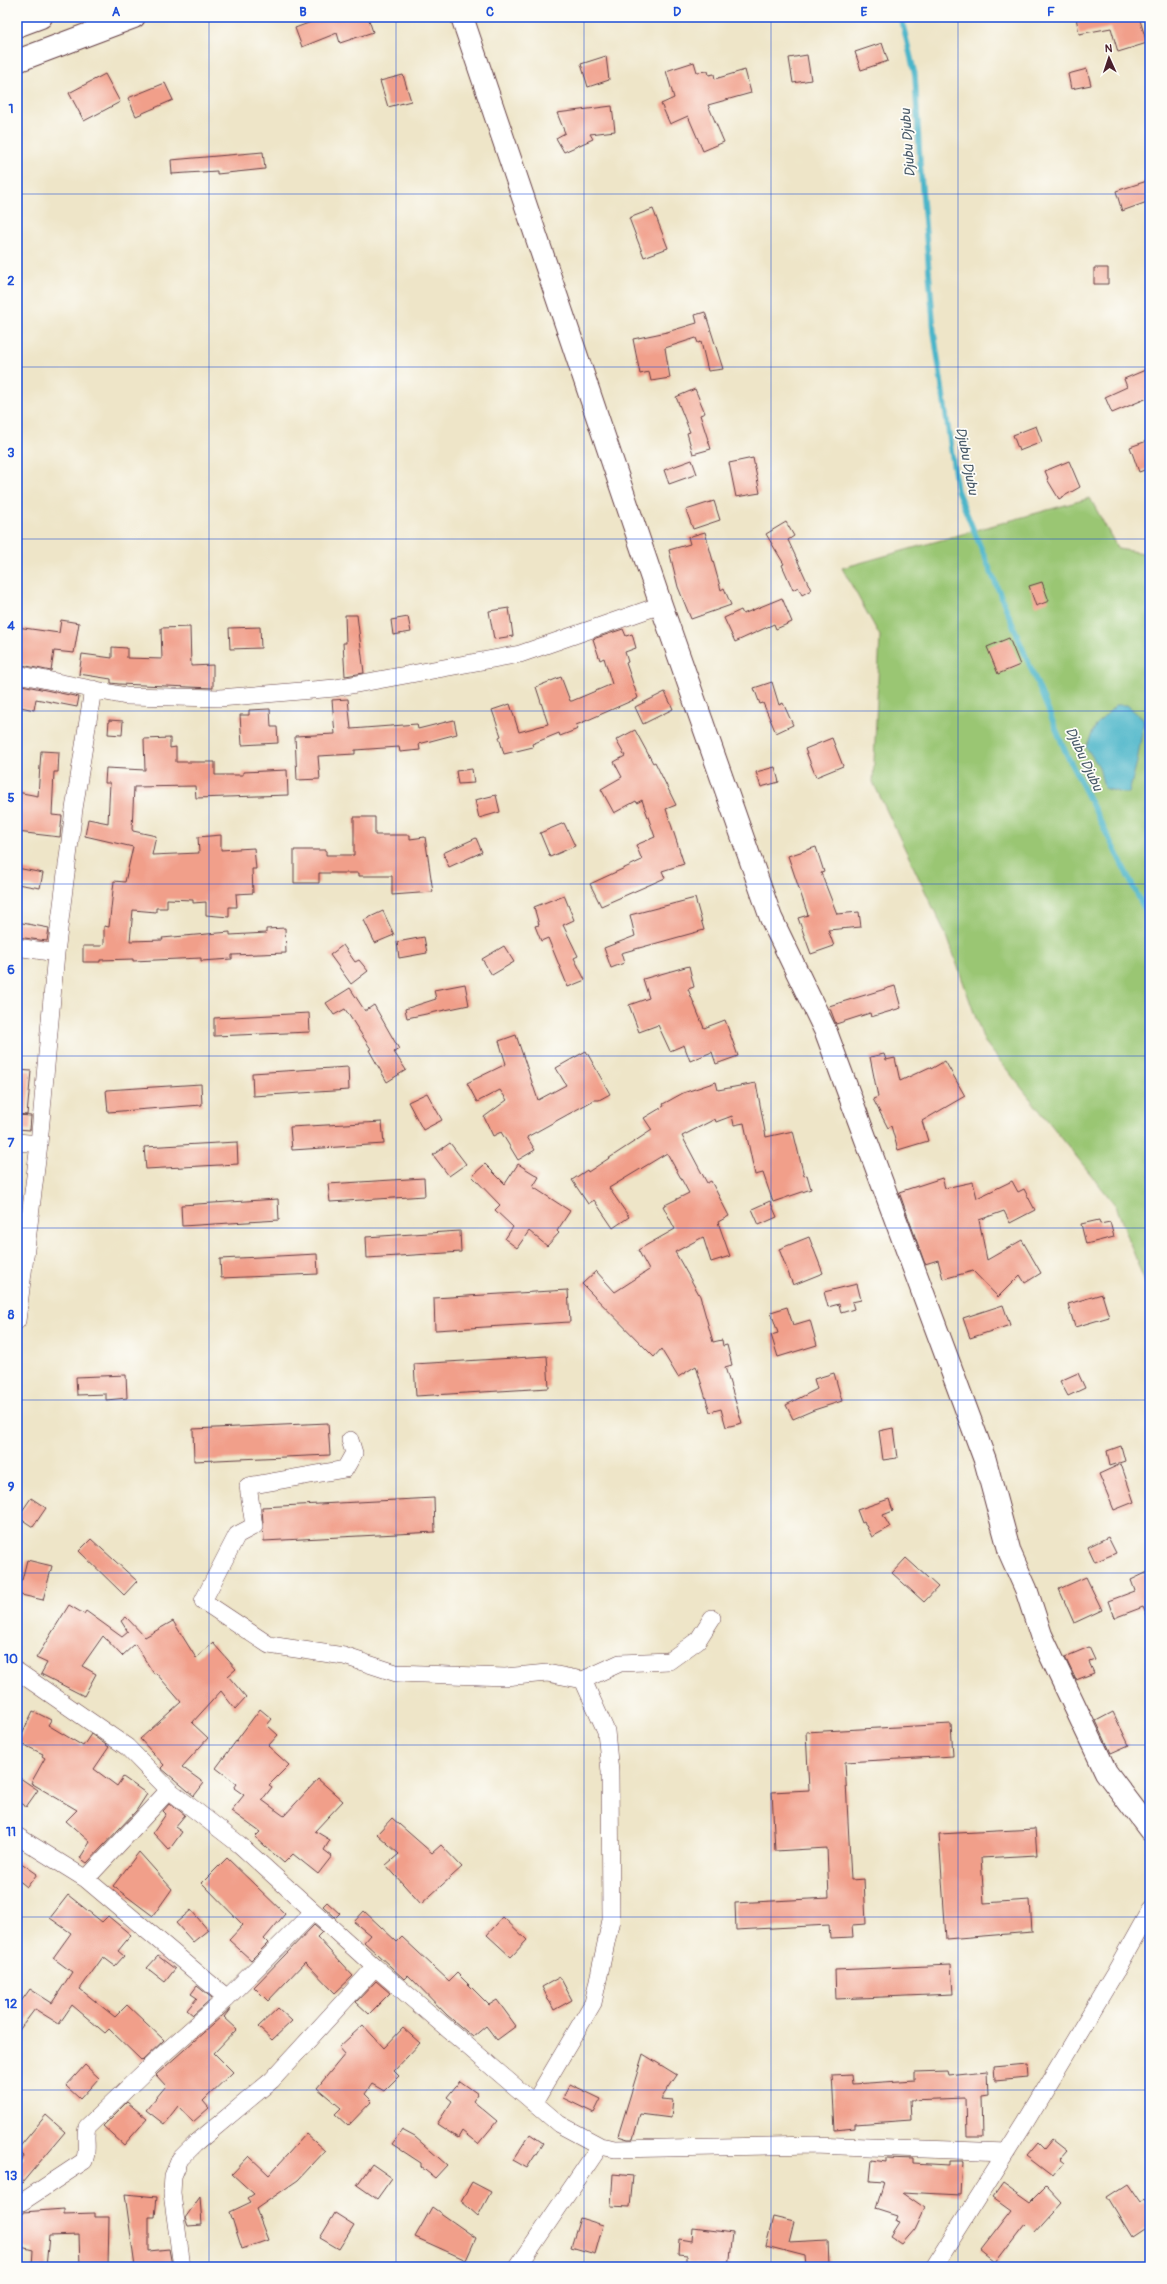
<svg xmlns="http://www.w3.org/2000/svg" width="1167" height="2284" viewBox="0 0 1167 2284" font-family="Pangolin,sans-serif">
<rect width="100%" height="100%" fill="#fdfcf7"/>
<filter id="ink" filterUnits="userSpaceOnUse"><feTurbulence type="fractalNoise" baseFrequency=".025" numOctaves="2"/><feDisplacementMap in="SourceGraphic" scale="8" xChannelSelector="R" yChannelSelector="G"/><feConvolveMatrix kernelMatrix="1 2 1 2 8 2 1 2 1" color-interpolation-filters="sRGB"/></filter>
<filter id="wash" filterUnits="userSpaceOnUse"><feTurbulence type="fractalNoise" baseFrequency=".012" numOctaves="4" result="noise"/><feDisplacementMap in="SourceGraphic" scale="16" xChannelSelector="R" yChannelSelector="G"/><feGaussianBlur stdDeviation="0.9" result="paint"/><feColorMatrix in="noise" values="0 0 0 0 0 0 0 0 0 0 0 0 0 0 0 0 0 1.4 0 .05"/><feComposite in="paint" operator="in"/></filter>
<g filter="url(#wash)">
<rect width="100%" height="100%" fill="#eee5c8"/>
<path fill="#9ac673" stroke="#72724f" d="M1090,498l28,51 32,5v742l-34,-90 -132,-165 -36,-102 -75,-157 7,-146 -38,-68z"/>
<path fill="#4bb5c9" stroke="#4a6a7a" d="M1116,705h11l17,15 -7,42 -8,31h-7l-18,-5 -5,-21 -13,-20 10,-22z"/>
<g fill="none" stroke-linecap="round" stroke-linejoin="round">
<path stroke="#4bb5c9" stroke-width="5.5" d="M901,17l14,58 5,88 14,169 23,158 109,263 84,167"/>
</g>
<g id="blocks">
<path fill="#f19f8a" d="M312,17h56l5,15 -33,11 -3,-10 -35,14 -7,-19 19,-7z
M1076,17h63l8,26 -29,9 -7,-24 -32,6z
M882,43l6,18 -27,9 -6,-18z
M807,55l4,25 -18,3 -4,-25z
M606,56l3,24 -21,7 -7,-23z
M694,62l3,10 11,-1 1,4 5,-1 1,5 30,-9 6,23 -43,12 16,37 -21,9 -15,-35 -18,8 -9,-20 13,-6 -8,-27z
M1087,69l4,16 -20,4 -3,-15z
M105,74l15,28 -36,19 -15,-28z
M403,75l8,26 -23,6 -8,-26z
M165,83l8,17 -37,16 -8,-18z
M612,106l3,25 -25,3 3,5 -29,13 -8,-14 9,-5 -8,-20z
M263,152l2,17 -48,5v-3l-45,3 -1,-14z
M1147,181l3,9v11l-28,10 -6,-20z
M653,209l15,39 -24,9 -15,-39z
M1094,268h14v16h-14z
M705,312l18,57 -15,2 -7,-29 -3,1 -2,-5 -31,10 5,30 -19,3 -2,-9 -9,2 -7,-35 34,-7 30,-9 -2,-8z
M1150,368v29l-38,16 -7,-16 22,-10 -3,-8z
M695,389l10,24 -5,2 11,34 -18,5 -6,-21 3,-1 -14,-35z
M1036,426l6,16 -23,9 -6,-16z
M1150,440v28l-11,4 -9,-25z
M753,458l7,35 -24,4 -7,-34z
M692,460l5,14 -28,10 -5,-14z
M1069,461l11,26 -21,12 -12,-20 1,-1 -3,-7z
M714,501l6,19 -27,9 -7,-19z
M786,522l8,14 -6,4 23,50 -9,5 -4,-8 -5,3 -11,-25 2,-1 -18,-30z
M705,532l16,58 3,-2 7,17 -40,14 -13,-32 -9,-37 21,-6 -2,-7z
M1042,582l7,19 -13,5 -7,-20z
M782,598l10,24 -16,7 -2,-5 -39,18 -11,-24 17,-8 2,4z
M509,608l4,28 -19,3 -5,-28z
M345,615h12l7,58 -19,3 -2,-33h3z
M408,617l3,15 -18,3 -2,-15z
M61,620l18,3 -5,30 -20,-2 -3,20 -34,-7v-37l42,6z
M190,627l1,39 22,-1v23l-94,-4 -8,-1v-4l-32,-5 3,-20 30,4v-11l15,1v10l35,1 -1,-31z
M260,627l1,21 -31,1 -1,-21z
M623,629l3,7 6,-2 4,14 -11,4 3,10 -2,1 12,35 -57,25 -5,2 2,4 -18,7 -1,-3 -27,11 1,3 -29,7 -5,-17 2,-1 -9,-26 18,-6 9,28 29,-8 -12,-37 25,-10 9,24h2l40,-17 -8,-26 -4,2 -7,-21z
M1009,638l11,27 -22,9 -11,-27z
M772,682l7,23 4,-2 10,22 -17,8 -13,-30 -3,1 -6,-16z
M17,684l62,13 -2,10 -41,-8 -2,11 -17,-4z
M665,692l8,17 -30,15 -8,-17z
M348,699l3,30 66,-5 1,5 36,-9 3,14 -38,10 1,6 -20,2 -1,-5 -44,3v4l-37,2 2,23 -23,1 -2,-44 40,-2 -3,-34z
M270,709l1,18h6l1,16 -36,2 -2,-30h9v-5z
M109,720l14,1 -1,14 -14,-1z
M635,730l18,33 2,-1 21,43 -10,4 18,55 -22,7 3,7 -64,28 -11,-22 52,-24 -6,-15 19,-8 -13,-37 -5,3 -1,-2 -22,12 -13,-24 21,-12 -8,-15 11,-6 -9,-16z
M170,738v10l6,-1v15h39v13h28v-3l44,-2 1,25 -92,3 -1,-12 -61,1 -2,42 1,2 23,5 -4,19 47,-2 -1,-16 23,-2v15l33,-2 2,21h-4l1,24 -17,1 1,13h-8v10l-23,-2v-13l-13,1v-3l-26,-1v9h-11v4l-23,-2 -3,31 33,-1 -1,-2 68,-6v3l36,-2v-4l19,-1 1,25 -54,2v4l-31,2v-3l-68,3v-2l-33,1v2h-17v-16h19l2,-2v-18l5,1 5,-46 11,1 8,-35 -48,-11 3,-17 20,4 2,-40h-5l1,-15 39,2 -1,-31z
M832,738l11,28 -27,11 -11,-28z
M41,751l18,1 -1,20h-4l-2,43 10,1 -2,21 -43,-5v-40l21,4z
M775,767l4,15 -18,5 -5,-15z
M472,769l2,14 -16,1 -2,-13z
M496,795l4,17 -21,6 -4,-18z
M354,817h21v18h35v4l15,-2 8,55 -41,3v-19h-33v-3h-40v10h-25v-33h32v5h28z
M564,823l11,23 -25,11 -10,-24z
M476,838l6,14 -33,15 -6,-14z
M816,847l8,25 -3,1 16,41 22,-2 2,15 -33,3 6,16 -23,8 -13,-36 10,-3 -20,-59z
M17,868l26,5 -3,15 -23,-4z
M564,895l10,25 -11,5 15,31 -4,2 11,22 -17,7 -20,-49 -7,3 -6,-15 4,-1 -5,-18z
M695,898l9,32 -83,23 3,10 -13,5 -7,-20 31,-12 -5,-21z
M383,911l11,24 -19,8 -11,-23z
M17,922l32,6 -2,13 -30,-4z
M424,937l3,16 -28,5 -2,-16z
M343,945l12,17 4,-2 9,11 -17,13 -21,-29z
M504,946l10,16 -22,13 -10,-16z
M689,966l5,21 -6,2 16,39 21,-8 13,36 -22,8 -4,-12 -22,9 -6,-16 -14,6 -12,-26 -19,7 -10,-27 20,-7 -6,-19z
M465,984l4,21 -62,13 -2,-9 31,-10 -2,-9z
M895,986l6,22 -30,9 -1,-4 -34,11 -7,-18z
M350,988l15,23 9,-6 25,44 -5,3 12,18 -19,12 -18,-32 2,-1 -26,-40 -11,6 -8,-12z
M309,1013l1,19 -96,4v-18z
M516,1035l22,65 28,-15 -10,-17 30,-17 24,43 -11,6h-5l-67,37 8,13 -17,10 -17,-28 -8,4 -9,-19 23,-17 -7,-10 -23,12 -10,-19 39,-19 -7,-23z
M884,1054l2,6 9,-2 5,23 30,-14 1,2 14,-8 20,35 -43,25 6,20 -30,9 -7,-24 -3,2 -15,-29 5,-2 -8,-40z
M348,1067l1,23 -96,6 -1,-23z
M17,1070l14,1 -4,44 -10,-1z
M716,1082l2,8 38,-7 10,54 27,-6 11,45 3,-1 4,14 -38,13 -10,-29 -8,2 -11,-52 -10,2 -2,-9 -16,6 -1,-3 -33,17 25,47 4,-2 18,35 -11,6 12,34 -19,6 -8,-25 -28,15 25,44 13,46 9,-2 1,6 4,-1 5,20 -7,2 17,56 -16,4 -5,-18 -11,3 -14,-46 -18,11 -17,-28 -7,8 -72,-73 14,-13 19,21 34,-22 -11,-20 37,-21 -12,-23 26,-13 -22,-40 -58,35 20,29 -16,11 -19,-28 -6,4 -16,-24 15,-10 1,2 64,-42 -8,-12 20,-12 -1,-2 20,-11z
M201,1084l1,21 -94,7 -2,-22z
M427,1093l15,27 -19,10 -15,-28z
M17,1115l14,1 -1,14 -13,-1z
M382,1122l2,22 -92,6 -2,-23z
M237,1142l1,22 -92,5 -2,-22z
M450,1143l16,21 -17,12 -16,-21z
M485,1164l20,20 13,-20 21,13 -6,10 37,24 -13,20 2,2 -12,13 -18,-15 -12,17 -12,-9 8,-12 -18,-17 5,-5 -28,-29z
M424,1178l1,18 -95,6 -2,-18z
M942,1178l3,10 28,-6 4,16 35,-17 6,11 6,-3 11,21 -25,13 -6,-12 -25,9 8,40 35,-20 19,33 -16,10 -5,-8 -22,22 -25,-26 -30,8 -5,-19 -13,4 -26,-72z
M278,1199l1,21 -97,6 -1,-21z
M770,1201l7,16 -18,8 -7,-16z
M1099,1220l1,4 10,-2 4,15 -28,7 -5,-20z
M460,1231l1,21 -94,6 -1,-21z
M809,1237l14,36 -30,12 -14,-36z
M317,1254l1,20 -97,4 -1,-19z
M857,1284l4,16 -9,2 2,7 -13,4 -2,-9 -11,3 -4,-15z
M568,1290l2,32 -135,8 -1,-32z
M1102,1294l7,23 -34,10 -7,-23z
M1003,1305l7,20 -40,13 -7,-20z
M787,1307l6,18 17,-5 7,25 -39,12 -7,-22 7,-2 -7,-21z
M547,1356l2,32 -133,8 -2,-32z
M834,1373l8,28 -28,9 -21,9 -7,-14 31,-16 -3,-10z
M1078,1373l7,15 -17,8 -8,-15z
M126,1375l1,23 -21,2v-6l-29,1 -1,-18z
M328,1423l2,32 -136,6 -1,-32z
M893,1428l4,30 -14,2 -4,-29z
M1121,1446l4,15 -15,5 -3,-15z
M1121,1464l13,38 -20,8 -15,-36z
M31,1498l15,10 -13,19 -15,-10z
M434,1498l1,34 -171,9 -2,-34z
M889,1499l4,12 -10,4 7,12 -18,10 -8,-15 -2,1 -5,-13z
M1108,1537l8,16 -21,9 -7,-15z
M91,1539l46,42 -13,14 -45,-44z
M906,1558l32,29 -14,15 -32,-29z
M27,1560l25,6 -9,34 -26,-6v-15l5,1z
M1150,1571v52l-7,-16 -29,11 -6,-17 27,-10 -4,-11z
M1086,1577l16,33 -28,13 -15,-34z
M69,1605l15,9 2,-3 36,26 6,-5 -7,-11 5,-4 19,20 28,-16 23,37 17,-15 23,26 -8,7 18,21 -11,12 -14,-18 -29,32 16,15 -26,29 22,16 -10,13 -33,-28 3,-3 -24,-26 41,-37 -25,-29 -2,1 -19,-30 -13,12 -19,-20 -21,30 14,8 -12,22 -43,-22 6,-11 -11,-5z
M1089,1647l6,13 -6,2 5,11 -18,7 -11,-23z
M260,1709l12,10 -5,6 11,10 -10,11 21,19 -20,20 3,2 -10,13 22,16 34,-37 25,22 -28,30 15,9 -6,10 8,6 -14,18 -25,-20 -9,9 -29,-26 5,-5 -29,-21 13,-16 -10,-7 3,-4 -21,-16z
M33,1711l18,9 -3,5 35,21 8,-12 18,13 -15,22 23,17 6,-9 24,17 -11,17 -49,52 -7,-5 10,-16 -24,-21 11,-11 -46,-27 14,-25 -3,-2 1,-2 -25,-12z
M1113,1712l16,33 -18,8 -15,-32z
M951,1724l2,32 -108,6 6,118 13,-1 2,45 -14,1 1,12 -23,1 -1,-13 -93,5 -1,-27 94,-5 -2,-50 -52,3 -3,-59 37,-2 -3,-58z
M17,1776l21,14 -12,17 -9,-6z
M170,1803l15,12 -10,12 7,5 -13,18 -16,-17 13,-19 -3,-3z
M392,1818l40,35 9,-8 21,22 -41,37 -35,-39 13,-11 -22,-20z
M1035,1829l2,26 -56,3 3,45 46,-3 2,32 -86,7 -7,-105z
M139,1852l33,37 -19,27 -40,-30z
M227,1858l58,56 -21,25 4,4 -17,17 -22,-20 14,-15 -41,-42z
M17,1860l20,14 -10,13 -10,-8z
M68,1895l34,27 6,-6 23,19 -13,16 6,5 -9,10 -12,-9 -23,32 35,28 12,-12 37,35 -22,21 -33,-32 -4,4 -33,-28 -13,19 -24,-15 -18,24v-26l13,-18 22,14 20,-31 -19,-14 18,-25 -21,-15z
M327,1902l13,12 -4,4 -13,-12z
M191,1910l17,20 -15,12 -17,-19z
M364,1911l33,31 5,-5 47,44 8,-8 32,32 8,-5 19,26 -19,14 -11,-14 -13,11 -26,-22 -39,-40 -4,4 -40,-37 6,-7 -16,-13z
M503,1917l24,23 -16,17 -24,-22z
M314,1925l8,7 -5,5 36,39 -18,17 -30,-31 -37,39 -14,-14z
M158,1956l17,13 -10,13 -18,-14z
M951,1965l2,29 -117,5 -1,-29z
M560,1977l12,23 -18,10 -12,-23z
M376,1981l14,12 -21,21 -13,-12z
M197,1986l15,12 -19,17 -6,-5 10,-12 -6,-4z
M231,2008l-7,9 13,12 -23,24 19,19 -30,29 6,7 -16,14 -15,-16 -14,18 -18,-14 20,-24 -10,-11z
M278,2008l14,13 -20,19 -14,-13z
M363,2025l21,23 19,-20 17,15 -26,28 5,5 -15,15 -12,-7 -7,10 7,7 -24,25 -13,-12 6,-6 -24,-20 28,-34 -6,-7z
M643,2054l34,21 -16,24 12,1 -2,18 -31,-4 -7,25h-5l-10,-3z
M1027,2064l1,14 -33,3 -1,-14z
M85,2065l14,13 -19,21 -14,-13z
M947,2071l1,4 39,-4 1,24 -7,1 1,41h-15l-1,-39 -56,2 1,20 -56,4v4l-20,2 -3,-55 20,-1 1,10 62,-4v-8z
M460,2081l18,13 -5,7 24,20 -19,23 -16,-13 -4,7 -21,-14 15,-23 -5,-4z
M570,2084l31,15 -7,14 -31,-15z
M127,2102l20,17 -23,26 -21,-19z
M46,2115l19,17 -48,57v-21l7,-12 -7,-6z
M402,2130l13,7 32,28 -12,13 -14,-11v-4l-29,-19z
M306,2134l19,17 -27,29 -42,29 12,31 -26,9 -12,-37 21,-10 -3,-4 6,-4 -22,-20 17,-18 20,19z
M530,2134l13,9 -16,25 -14,-8z
M1052,2139l14,11 -7,8 5,4 -11,14 -26,-20 11,-13 6,6z
M886,2158l27,1v4l35,2v-4h15l-2,34 -59,-3 23,16 -10,21 -13,15 -12,-8 9,-14 -3,-1 2,-5 -22,-7 8,-27 -14,-1 2,-21 14,2z
M372,2164l20,14 -15,21 -20,-14z
M613,2174l20,2 -3,31 -19,-1z
M472,2182l19,10 -13,24 -17,-15z
M1003,2183l28,20 15,-15 14,15 -26,29 -8,-8 -30,39 -16,-13 31,-40 -18,-13z
M1127,2184l13,19 4,-2 6,8v17l-18,12 -25,-41z
M125,2194l32,3 -2,20h-6v34l20,-2 3,16 -37,2z
M200,2197l2,28 -14,1 -3,-8z
M432,2207l44,31 -10,22 -51,-23z
M64,2209v5l31,-1v4h14l-1,50h-28l-1,-32 -30,1 -3,31h-14l1,-17 -16,-4v-19l6,-15z
M335,2213l19,12 -15,24 -19,-11z
M773,2217l21,5 -5,20 39,-2 1,27h-23l-1,-11 -39,-10z
M580,2218l23,7 -8,29 -24,-7z
M692,2228l41,5 -4,34 -42,-5v-7l-9,-1 1,-15 12,2z"/>
</g>
</g>
<g filter="url(#ink)">
<use href="#blocks" fill-opacity="0" stroke="#633d43" stroke-width="1"/>
<g fill="none" stroke-linecap="round" stroke-linejoin="round">
<g stroke="#633d43" stroke-width="18">
<path id="minor" d="M17,674l109,22 94,2 115,-10 185,-34 141,-49
M17,947l39,6
M17,1142l22,2
M17,1321l22,-177 17,-191 18,-144 19,-120
M350,1440l4,13 -9,16 -97,17 6,40 -17,9 -34,66 66,44 75,11 52,17 109,4 42,-4 36,7
M17,1671l110,76 42,43 71,55 135,122 184,157 41,22 15,3 198,-4 194,7
M17,1836l69,43 141,119
M86,1879l83,-89
M534,2103l59,-100 18,-83 -1,-148 -4,-41 -23,-51 37,-17 49,-2 29,-21 14,-22
M22,2202l62,-41c5,-11 0,-23 3,-34l74,-71 66,-58 86,-86
M182,2267l-10,-74 1,-17 7,-17 15,-15 77,-64 103,-113
M518,2267l82,-121
M934,2267l91,-144 91,-152 34,-61"/>
</g>
<g stroke="#633d43" stroke-width="24">
<path id="tertiary" d="M462,17l199,588 98,279 12,34 55,114 159,428 25,93 16,36 15,46 65,137 44,58
M17,26l24,-9
M17,61l117,-44"/>
</g>
<use href="#minor" stroke="#fff" stroke-width="17"/>
<use href="#tertiary" stroke="#fff" stroke-width="22"/>
</g>
</g>
<path fill="none" stroke="#1d4ed8" stroke-width="1" stroke-opacity="0.55" d="M209,17v2250M396,17v2250M584,17v2250M771,17v2250M958,17v2250M17,194h1133M17,367h1133M17,539h1133M17,711h1133M17,884h1133M17,1056h1133M17,1228h1133M17,1400h1133M17,1573h1133M17,1745h1133M17,1917h1133M17,2090h1133"/>
<g text-anchor="middle" dominant-baseline="central" stroke-width="3.5" stroke-linejoin="round" paint-order="stroke">
<g font-size="14" font-style="italic" fill="#4a5b6a" stroke="#fdfcf7">
<text transform="translate(908 143) rotate(-94)">Djubu Djubu</text>
<text transform="translate(967 461) rotate(79)">Djubu Djubu</text>
<text transform="translate(1084 759) rotate(65)">Djubu Djubu</text>
</g>
</g>
<rect width="1167" height="2284" fill="none" stroke="#fdfcf7" stroke-width="44"/>
<g transform="translate(1109 58) rotate(357)" stroke="#fdfcf7" stroke-width="3" paint-order="stroke">
<path d="M0-3L7 15L0 10L-7 15Z" fill="#4a1f2b"/>
<text y="-6" font-size="11" font-weight="bold" text-anchor="middle" fill="#4a1f2b">N</text>
</g>
<rect x="22" y="22" width="1123" height="2240" fill="none" stroke="#1d4ed8" stroke-width="1.5"/>
<g font-size="13" text-anchor="middle" font-weight="bold" fill="#1d4ed8">
<text x="116" y="16">A</text>
<text x="303" y="16">B</text>
<text x="490" y="16">C</text>
<text x="677" y="16">D</text>
<text x="864" y="16">E</text>
<text x="1051" y="16">F</text>
<text x="11" y="113">1</text>
<text x="11" y="285">2</text>
<text x="11" y="457">3</text>
<text x="11" y="630">4</text>
<text x="11" y="802">5</text>
<text x="11" y="974">6</text>
<text x="11" y="1147">7</text>
<text x="11" y="1319">8</text>
<text x="11" y="1491">9</text>
<text x="11" y="1663">10</text>
<text x="11" y="1836">11</text>
<text x="11" y="2008">12</text>
<text x="11" y="2180">13</text>
</g>
</svg>
